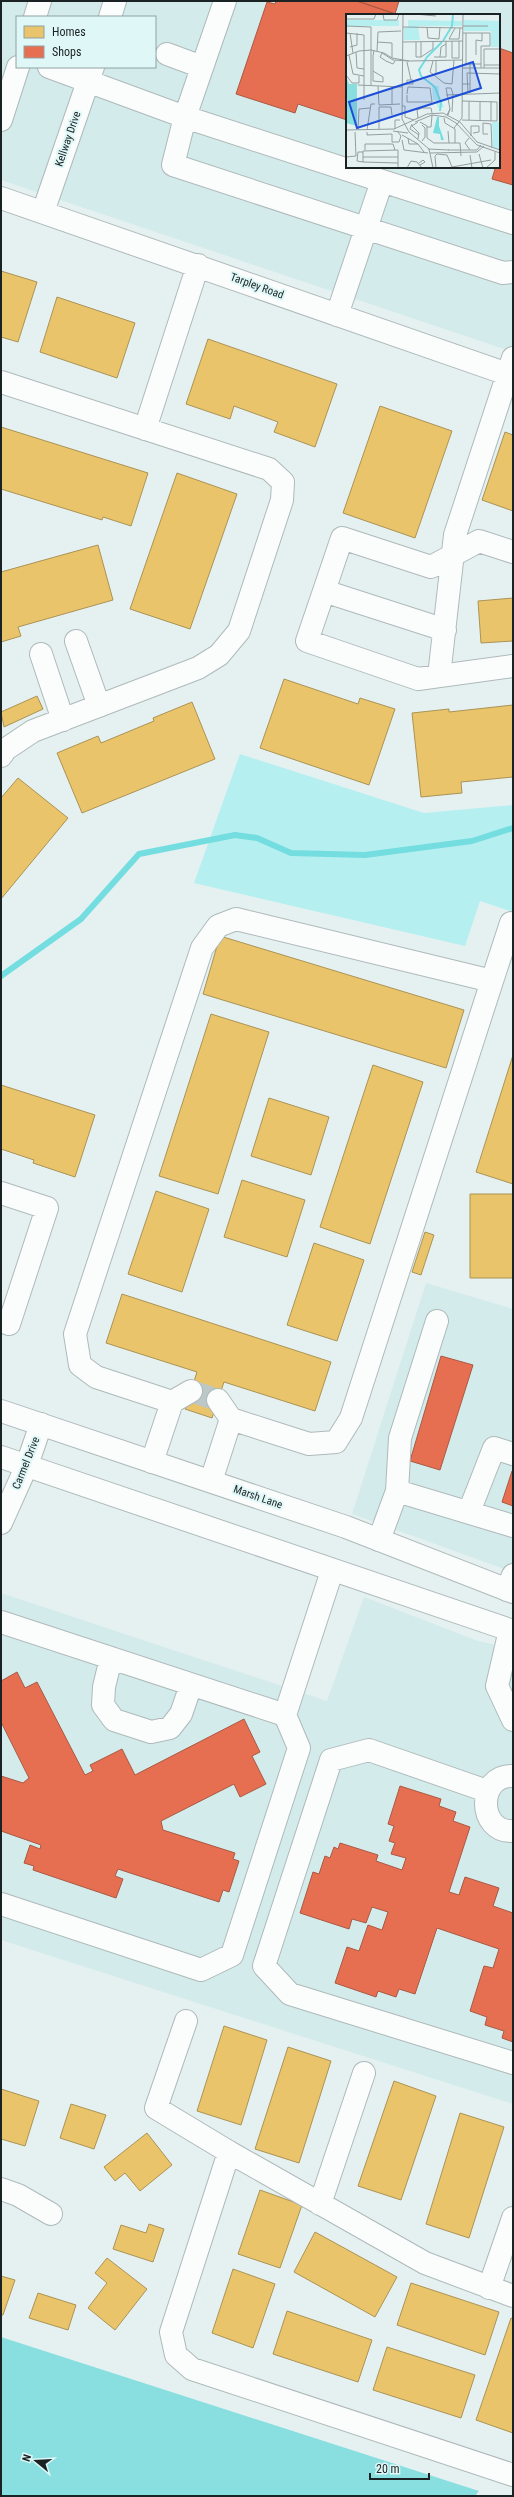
<svg xmlns="http://www.w3.org/2000/svg" width="514" height="2497" viewBox="0 0 514 2497" font-family="'Roboto Condensed',sans-serif">
<rect width="100%" height="100%" fill="#e5f1f1"/>
<path fill="#d3ebeb" fill-rule="evenodd" d="M1,1h512v351l-512,-172zM347,15h152v152h-152zM17,17h138v50h-138z
M426,1283l87,26v263l-161,-58z
M1,1593l326,108 37,-104 114,44 35,8v455l-512,-164z"/>
<path fill="#b6eff0" d="M240,754l184,59 89,-8v107l-33,-11 -15,45 -271,-63z"/>
<path fill="#89dfe0" d="M1,2337l478,154 -4,5h-474z"/>
<path fill="#e9c46a" stroke="#ab9355" d="M1,271l36,11 -19,60 -17,-5z
M57,297l78,26 -18,55 -77,-26z
M208,339l129,45 -22,63 -41,-15 4,-10 -44,-16 -4,13 -44,-15z
M380,406l72,25 -37,107 -72,-25z
M1,427l147,46 -17,53 -28,-9 -1,3 -101,-31z
M505,432l8,3v76l-31,-11z
M177,473l60,21 -47,135 -60,-20z
M98,545l15,55 -95,27 3,9 -20,6v-70z
M513,598v43l-32,2 -3,-42z
M284,679l74,25 2,-6 35,11 -26,76 -109,-37z
M37,696l6,13 -39,18 -3,-15z
M192,702l23,57 -133,54 -25,-60 41,-17 3,7 53,-22 -1,-3z
M513,705v72l-52,5 1,11 -41,4 -9,-84 37,-4v3z
M18,778l50,40 -67,81v-101z
M220,936l244,74 -18,58 -243,-74z
M211,1014l58,18 -51,162 -59,-18z
M513,1055v129l-37,-12z
M373,1065l50,17 -53,162 -50,-17z
M1,1085l94,30 -20,62 -42,-14 1,-3 -33,-11z
M269,1098l60,19 -18,58 -60,-19z
M242,1180l63,20 -18,57 -63,-20z
M156,1191l53,18 -27,83 -54,-18z
M470,1194h43v84h-43z
M425,1232l9,3 -13,40 -9,-3z
M314,1243l50,17 -27,81 -50,-16z
M122,1294l209,68 -16,49 -91,-29 -12,36 -27,-9 12,-37 -91,-29z
M224,2026l43,14 -26,85 -44,-14z
M288,2047l43,14 -32,102 -44,-14z
M394,2081l42,15 -35,104 -43,-14z
M1,2089l38,12 -14,45 -24,-7z
M71,2104l35,11 -12,34 -34,-11z
M460,2113l44,14 -35,111 -43,-14z
M147,2133l25,32 -32,26 -15,-18 -10,8 -11,-14z
M260,2190l42,15 -22,63 -42,-14z
M149,2224l15,5 -11,33 -40,-13 8,-24 25,8z
M315,2232l82,45 -22,40 -81,-45z
M107,2258l40,31 -32,41 -27,-22 19,-25 -12,-10z
M233,2269l42,15 -22,64 -41,-15z
M1,2276l14,4 -12,35h-2z
M411,2283l88,29 -14,43 -88,-30z
M38,2293l38,12 -8,25 -39,-12z
M287,2311l85,29 -14,42 -85,-28z
M511,2318l2,1v114l-37,-13z
M387,2347l88,28 -14,43 -88,-28z"/>
<path fill="#e76f51" stroke="#aa5843" d="M276,1h81l42,14h-52v105l-49,-16 -3,9 -59,-19 31,-92 8,2z
M357,1h42l-4,13z
M499,48l14,5v132l-21,-6 3,-10 -5,-2h9z
M441,1356l32,9 -33,105 -30,-9z
M512,1471h1v35l-11,-4z
M17,1672l8,16 12,-6 48,93 8,-4 -3,-6 32,-16 13,26 109,-56 16,33 -8,4 14,28 -26,13 -6,-13 -73,37 2,9 72,23 -2,6 6,2 -10,31 -6,-2 -4,12 -101,-33 -3,7 8,3 -7,19 -83,-28 1,-4 -10,-3 6,-18 10,4 1,-4 -40,-14v-55l22,7 6,-5 -28,-56v-41z
M400,1786l41,13 -2,7 17,6 -3,9 17,6 -21,65 10,3 6,-18 34,11 -6,18 20,7v129l-11,-4 2,-7 -19,-6 2,-8 -17,-6 14,-45 9,2 6,-19 -62,-21 -22,66 -16,-5 -3,8 -18,-6 -2,6 -41,-14 12,-36 12,4 9,-26 14,5 6,-18 -16,-5 -6,16 -14,-4 -3,10 -49,-16 13,-41 6,2 6,-18 5,2 4,-11 4,2 2,-6 38,12 -2,6 26,9 4,-12 -15,-4 4,-11 -6,-2 5,-15 -6,-2z"/>
<g fill="none" stroke-linecap="round" stroke-linejoin="round">
<path stroke="#74dde0" stroke-width="6" d="M1,976l80,-57 58,-65 96,-19 22,3 34,15 74,2 107,-14 41,-13"/>
<path stroke="#bcc8c8" stroke-width="22" stroke-dasharray="22 11" stroke-linecap="butt" d="M191,1391l27,9"/>
<g stroke="#afb9b9" stroke-width="24">
<path id="minor" d="M225,1l-40,116 -12,48 330,108 10,-1
M35,17l5,-16
M110,17l5,-16
M167,54l35,13
M49,67l136,50 197,64
M1,120l17,-53
M1,198l512,178
M43,212l50,-145
M337,315l45,-134 131,42
M1,382l268,87 14,13 -1,18 -43,131 -20,24 -21,13 -165,63 -27,18 -5,7
M145,429l53,-164
M513,552l-34,-11 -48,26 -89,-29 -35,103 111,38 95,-13
M324,591l121,39
M76,641l23,65
M41,654l22,66
M439,676l16,-141 58,-177
M492,981l19,-58
M1,1193l46,15 -38,116 -8,-3
M191,1391l-19,11 -76,-25 -16,-12 -5,-31 127,-386 16,-22 18,-7 256,62 -141,437 -15,24 -27,2 -78,-25 -13,-19
M152,1462l20,-60
M211,1481l20,-62
M397,1491l3,-53 37,-117
M469,1512l25,-64 19,6
M1,1523l26,-58 14,-41
M379,1540l18,-49 116,35
M507,1590l6,-15
M1,1622l284,93
M510,1630l-13,56 16,34
M111,1658l-7,29 -1,18 11,15 37,12 19,-4 11,-14 10,-29
M513,1776c-36,-2 -36,57 0,55
M487,1791l-118,-41 -38,10 -67,206 26,28 223,69
M1,1904l200,66 31,-15 67,-207 -14,-33 47,-144
M186,2021l-30,87 73,44 196,111 88,33
M229,2152l-58,180 5,23 16,14 321,106
M1,2189l17,6 33,19
M320,2204l44,-131
M489,2288l24,-70"/>
</g>
<g stroke="#afb9b9" stroke-width="24">
<path id="major" d="M1,1411l345,116 167,65
M1,1457l512,174"/>
</g>
<use href="#minor" stroke="#fbfdfd" stroke-width="22"/>
<use href="#major" stroke="#fbfdfd" stroke-width="22"/>
</g>
<g text-anchor="middle" dominant-baseline="central" stroke-width="4" stroke-linejoin="round" paint-order="stroke">
<g font-size="11" fill="#1a2223" stroke="#dff7f7">
<text transform="translate(68 139) rotate(-71)">Kellway Drive</text>
<text transform="translate(257 286) rotate(20)">Tarpley Road</text>
<text transform="translate(26 1463) rotate(-68)">Carmel Drive</text>
<text transform="translate(258 1497) rotate(19)">Marsh Lane</text>
</g>
</g>
<g transform="translate(346 14)">
<rect width="154" height="154" fill="#e5f1f1"/>
<path d="M0,6h53v6h-53zM62,6l54,1v5h-44l2,14h-16v-12l4,-1zM118,6l36,1v26h-9v-16h-27zM86,72h7v10l5,11 -6,1 -2,-8h-3zM146,108h8v27l-7,-1z" fill="#b6eff0"/>
<path d="M0,62l3,8h8v42l-11,-3z" fill="#89dfe0"/>
<path d="M91,103h2v9l5,14h-3l-1,-6 -7,-1z" fill="#74dde0"/>
<path fill="none" stroke="#74dde0" stroke-width="2" d="M97,27l9,-15 1,-12M94,97l1,-8 -6,-16 -14,-11 -2,-6 8,-13 15,-15"/>
<path fill="none" stroke="#949e9f" stroke-width="1" d="M37,0l1,6h13l2,-6M57,0l-1,105 7,13 20,17 4,19M69,0l21,2M0,5h28l2,-5M0,12l25,1v58M117,12h25M57,13l60,1M81,13l1,11 11,1 1,-12M109,14l-6,11h10l1,-11M0,19l18,2v65M4,19l3,20M117,19h27v13h-9v22M120,19v31h15M106,27v17h7v-17M31,28l15,1v15M57,28l60,-1M70,28v15h5v-15M4,33l7,-2v-12M31,37l1,-19 23,-1M10,38l1,16 7,1M36,39l-2,4 6,4 7,3 2,-3M3,41l4,19 11,2M130,41v-15l6,1v-8M0,42l13,-5 12,-1 13,3 8,5 17,3 -16,-1 -11,-7M75,43l12,-8v-8M88,43h12v-16M94,43l1,-10 5,-3M63,47l54,-1M87,47l-3,11 14,11 8,1 2,-24M61,48l4,18h-4v4h6v-4h-2M138,51h16M117,54h37M138,54v-19h16v21M27,57l10,6v5l-10,-1v-25l1,-6M90,60v-13M0,61l6,8h7v-7M116,70h8v9M124,70v-20M12,71l44,2M32,72l1,19 21,-1M122,79l-1,-20 33,1M61,81v7h25l-2,-14 -22,-1 -1,7M100,81l54,-2M46,90v-18M56,92h3v11l9,3M104,95l-4,-21h5l2,6 -1,18M101,101l3,-6 -2,6M72,104l-1,-8 5,-2h9l1,5M98,104l1,5 10,6v14M116,106l35,1v-19l-35,-1M123,106v-19M134,106v-19M145,107v-20M69,108l17,-7 14,2 10,6 21,22 23,8M72,108l-6,4 7,7 -1,6M74,108l7,4v12l7,5h26l1,13M66,110l-2,5 9,6M81,113h4l1,-12M108,114l8,-10 1,-104M33,115v-22h12l1,8M49,115v-9h5M0,116l48,-1 33,-15 16,-1 17,9 17,20 23,8M12,116l1,-21 11,-1M21,116l4,-26h4M47,117l15,2M102,117l1,12M21,118v3l25,-1v8h7l2,-6 -4,-5M142,120h-5v-11l8,1 1,24M56,121l16,9 6,8M125,122v-10h8v6l-6,1M62,124l1,6h9M123,124l-4,5 5,7M56,126l2,10 24,3M76,127l3,-4v-9l-3,-3M82,135l21,1M19,136v-6h28l2,6M102,136h29l4,-5M17,138h-5l-1,9 6,1M84,139l47,-1 7,-6M133,140l4,14M124,141l2,13M0,143l10,-1 -1,-24M17,143h35M52,149l-35,-1v-11l35,-1v18M73,149l4,-3 2,2 -5,3M106,153l39,-7M61,154l4,-7 6,1 5,6M90,154l-1,-12 2,-2 10,1 5,12M140,154l9,-8v-8"/>
<path fill="#1d4ed8" fill-opacity="0.15" stroke="#1d4ed8" stroke-width="2" d="M127,48l8,26 -124,40 -8,-26z"/>
<rect width="154" height="154" fill="none" stroke="#1a2223" stroke-width="2"/>
</g>
<rect width="514" height="2497" fill="none" stroke="#1a2223" stroke-width="4"/>
<rect x="16" y="16" width="140" height="52" fill="#dff7f7" stroke="#90a2a2"/>
<rect x="24" y="26" width="20" height="12" fill="#e9c46a" stroke="#90a2a2"/>
<text x="52" y="36" font-size="12" fill="#1a2223">Homes</text>
<rect x="24" y="46" width="20" height="12" fill="#e76f51" stroke="#90a2a2"/>
<text x="52" y="56" font-size="12" fill="#1a2223">Shops</text>
<g transform="translate(36 2461) rotate(288)" stroke="#dff7f7" stroke-width="3" paint-order="stroke">
<path d="M0-3L7 15L0 10L-7 15Z" fill="#1a2223"/>
<text y="-6" font-size="11" font-weight="bold" text-anchor="middle" fill="#1a2223">N</text>
</g>
<path d="M370 2473v6h59v-6" fill="none" stroke="#1a2223" stroke-width="2"/>
<text x="376" y="2473" font-size="12" fill="#1a2223" stroke="#dff7f7" stroke-width="3" paint-order="stroke">20 m</text>
</svg>
